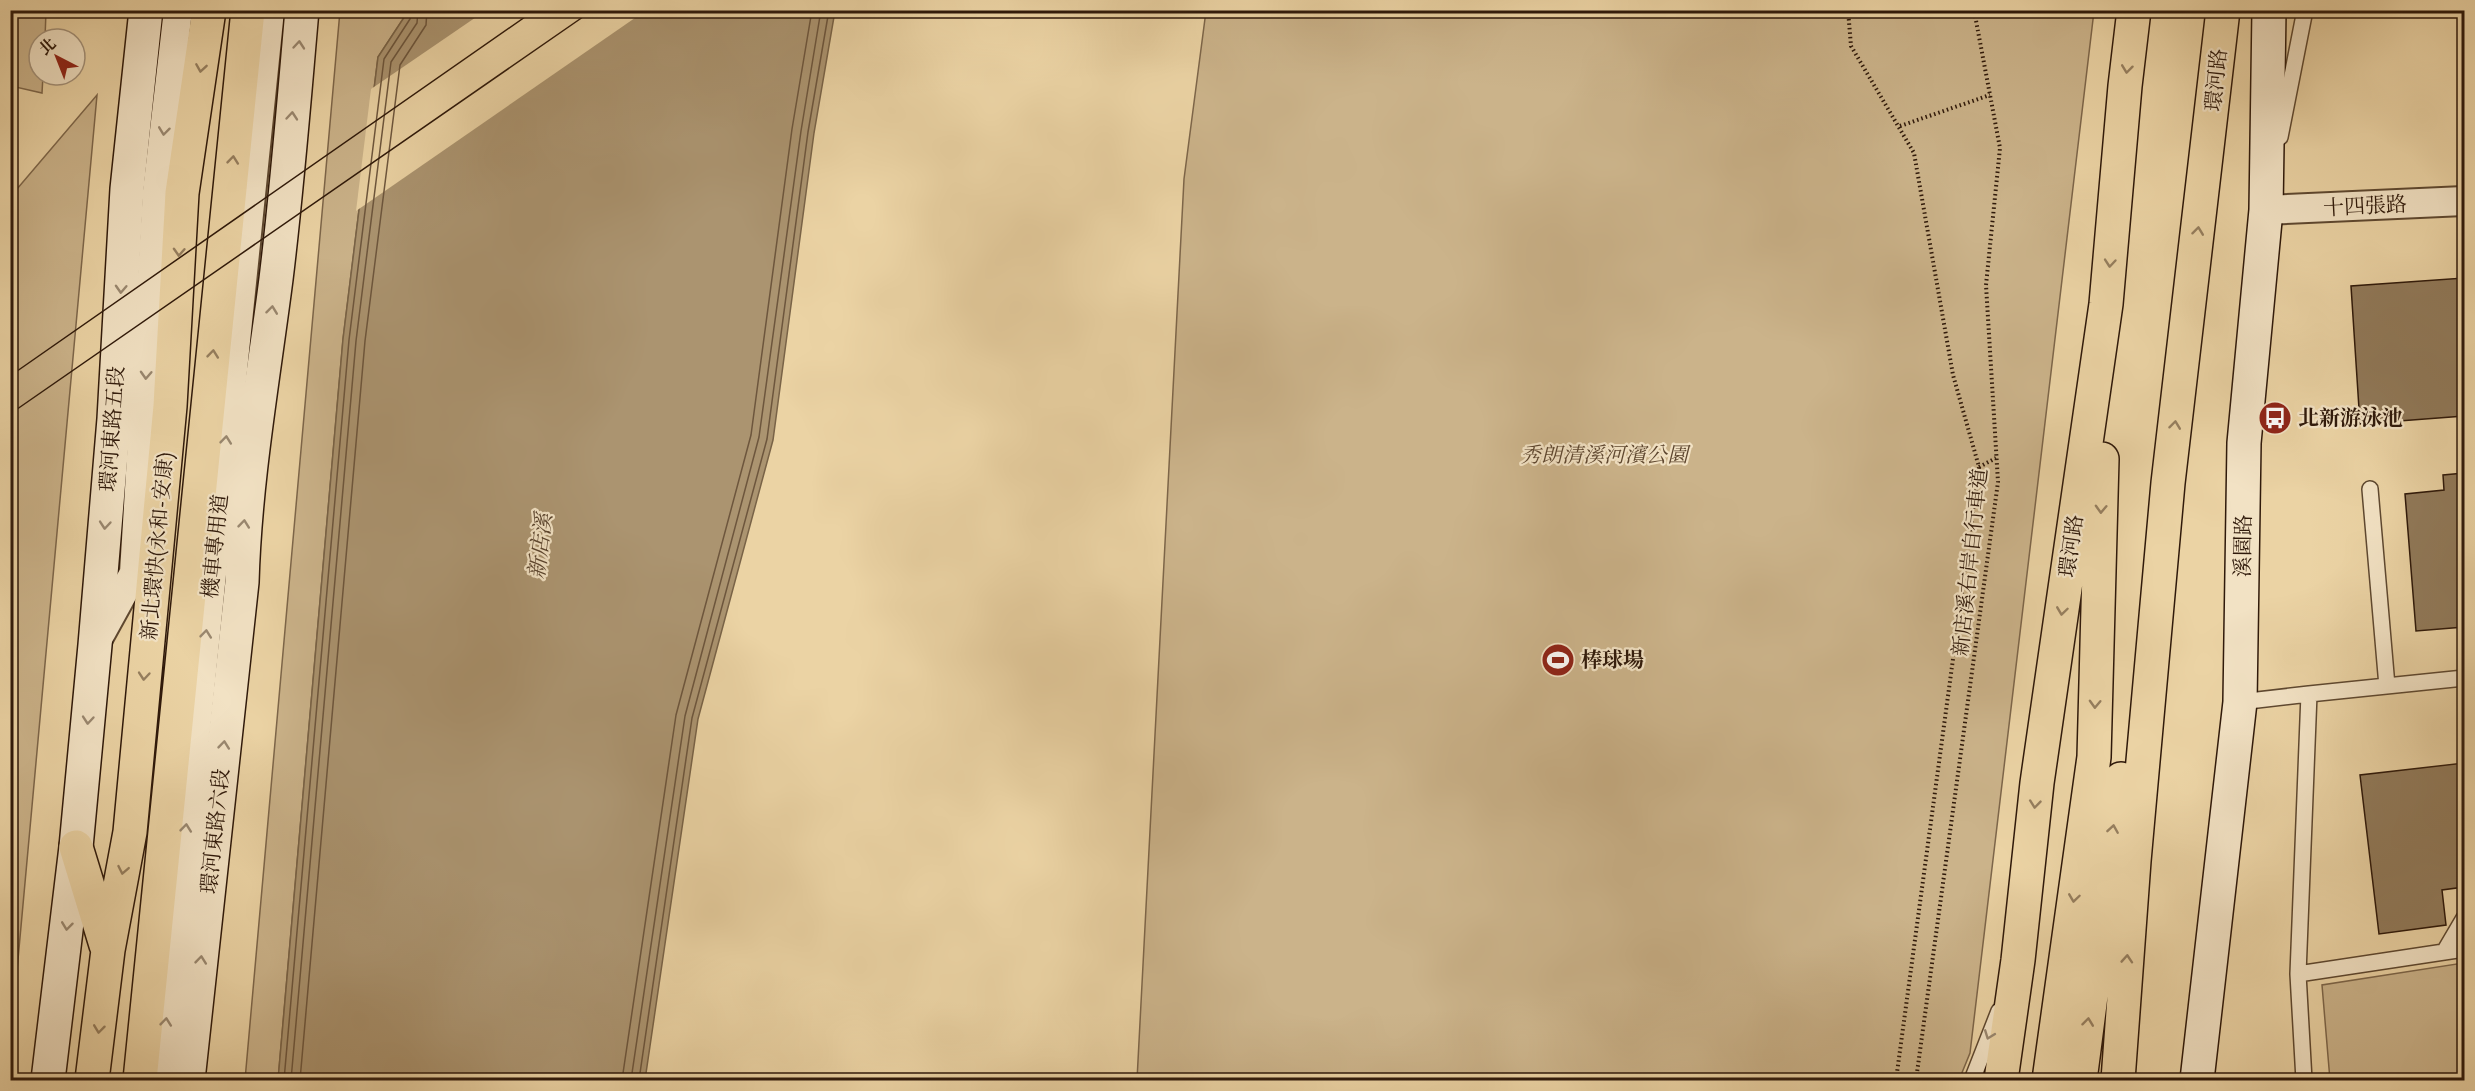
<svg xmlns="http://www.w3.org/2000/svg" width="2475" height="1091" viewBox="0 0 2475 1091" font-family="'IM FELL Great Primer','Noto Serif TC',serif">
<rect width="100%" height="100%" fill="#ebd3a4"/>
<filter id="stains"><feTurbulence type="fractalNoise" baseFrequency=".00333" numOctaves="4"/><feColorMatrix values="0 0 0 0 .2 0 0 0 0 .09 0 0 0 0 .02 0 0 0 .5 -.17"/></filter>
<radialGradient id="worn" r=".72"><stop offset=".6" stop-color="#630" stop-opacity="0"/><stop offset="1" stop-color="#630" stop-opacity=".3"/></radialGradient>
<path fill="#cbb38a" stroke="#7d664a" stroke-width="1.5" d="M10,11h36l-1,28h-6v36h4l-1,18 -31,-7z
M340,11h65v5l-27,41 -35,282 -65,741h-33z
M1206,11h888l-124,1042 -11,27h-822l47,-901z
M97,95l-86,941 -1,-482 3,-44 -3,-1 1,-313z
M2463,963l1,117h-134l-8,-95z"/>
<path fill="#ab9470" stroke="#796347" stroke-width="1.5" d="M405,11h430l-21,122 -41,307 -75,279 -53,361h-367l65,-741 35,-282 27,-41z"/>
<path fill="#ebd3a4" d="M485,11h160l-289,200 15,-122z"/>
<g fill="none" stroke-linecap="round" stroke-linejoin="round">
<path stroke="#6d563d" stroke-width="1.5" d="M284,1080l65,-740 35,-281 26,-40 1,-9
M291,1080l65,-739 35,-279 26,-39 1,-13
M300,1080l65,-739 35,-276 26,-40 1,-15
M622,1080l54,-365 75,-280 41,-306 20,-119
M631,1080l54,-364 74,-279 42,-306 20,-121
M639,1080l53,-362 75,-279 41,-307 21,-122"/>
</g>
<path fill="#917a5a" stroke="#2f190a" stroke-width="1.5" d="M2464,278v138l-104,8 -9,-138z
M2464,473v154l-48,4 -11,-137 39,-4 -1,-15z
M2464,763v124l-22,3 4,35 -67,9 -19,-159z"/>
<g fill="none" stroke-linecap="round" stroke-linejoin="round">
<g stroke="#5e4830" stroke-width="18">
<path id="lane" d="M2280,137l25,-127
M2370,489l17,197
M2240,702l69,-8
M2444,952l20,-3
M2298,974l11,-280 155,-16
M1972,1080l27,-69
M2304,1080l-6,-106 146,-22 20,-34"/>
</g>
<g stroke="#5e4830" stroke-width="32">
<path id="street" d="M2266,210l198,-9
M96,642l38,-69 23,-382 21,-181
M160,1080l110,-1070"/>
</g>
<g stroke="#2f190a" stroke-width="36">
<path id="secondary" d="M48,1080l28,-233 19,-202 19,-226 13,-230 19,-179
M188,1080l54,-498c3,-102 21,-202 34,-303 11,-89 18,-179 26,-269
M2197,1080l43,-378 4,-259 22,-233 3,-200"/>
</g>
<g stroke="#2f190a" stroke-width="36">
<path id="highway" d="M76,847l30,98
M92,1080l16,-130 22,-118 40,-426 12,-213 27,-183
M140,1080l108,-1070
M2001,1080l17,-120 19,-177 69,-479 19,-218 9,-76
M2049,1080l45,-323 8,-298
M2080,1080l29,-222 12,-79
M2118,1080l16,-219 34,-378 55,-473"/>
</g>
<path stroke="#2f190a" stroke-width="4" stroke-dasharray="1.5 3" stroke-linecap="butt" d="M1848,10l3,36 63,107 39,222 26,92 -83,613
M1900,126l90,-31
M1979,467l17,-9
M1916,1080l82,-598 -12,-197 14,-137 -26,-138"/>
<use href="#lane" stroke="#f2e2c4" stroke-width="15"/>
<use href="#street" stroke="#f2e2c4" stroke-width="28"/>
<use href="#secondary" stroke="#f2e2c4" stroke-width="33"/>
<use href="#highway" stroke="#ebd3a4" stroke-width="33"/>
<path stroke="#2f190a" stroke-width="1.5" d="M10,376l525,-366
M10,414l583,-404"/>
</g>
<defs><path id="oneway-chevron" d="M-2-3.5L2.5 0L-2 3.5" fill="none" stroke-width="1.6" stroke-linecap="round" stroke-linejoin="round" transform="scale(1.5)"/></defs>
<g stroke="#9a8870">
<use href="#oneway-chevron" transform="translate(299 45) rotate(-85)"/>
<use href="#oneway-chevron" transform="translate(292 116) rotate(-85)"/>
<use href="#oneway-chevron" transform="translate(164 131) rotate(97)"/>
<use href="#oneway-chevron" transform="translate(121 289) rotate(93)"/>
<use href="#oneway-chevron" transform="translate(272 310) rotate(-83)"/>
<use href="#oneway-chevron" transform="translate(146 375) rotate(93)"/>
<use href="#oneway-chevron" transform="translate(226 440) rotate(-84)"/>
<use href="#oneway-chevron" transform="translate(244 524) rotate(-84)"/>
<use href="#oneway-chevron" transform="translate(105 525) rotate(95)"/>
<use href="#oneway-chevron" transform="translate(206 634) rotate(-84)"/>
<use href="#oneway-chevron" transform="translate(88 720) rotate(95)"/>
<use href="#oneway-chevron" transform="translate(224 745) rotate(-84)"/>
<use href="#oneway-chevron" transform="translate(186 828) rotate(-84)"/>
<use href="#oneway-chevron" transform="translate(67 926) rotate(97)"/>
<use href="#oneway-chevron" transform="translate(201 960) rotate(-84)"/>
<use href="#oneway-chevron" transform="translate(166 1022) rotate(-84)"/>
<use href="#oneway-chevron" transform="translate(1989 1035) rotate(111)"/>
</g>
<g stroke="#967f5f">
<use href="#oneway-chevron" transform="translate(201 68) rotate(99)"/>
<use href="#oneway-chevron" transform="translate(2127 69) rotate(97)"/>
<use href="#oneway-chevron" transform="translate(233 160) rotate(-84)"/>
<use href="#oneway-chevron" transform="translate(2198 231) rotate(-83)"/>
<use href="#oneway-chevron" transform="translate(179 252) rotate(93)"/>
<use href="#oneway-chevron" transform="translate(2110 263) rotate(95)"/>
<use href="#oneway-chevron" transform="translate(213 354) rotate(-84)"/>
<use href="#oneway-chevron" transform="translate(2175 425) rotate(-83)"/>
<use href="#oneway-chevron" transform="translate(2101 509) rotate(92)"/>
<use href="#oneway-chevron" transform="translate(2062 611) rotate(98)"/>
<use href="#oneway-chevron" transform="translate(144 676) rotate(95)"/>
<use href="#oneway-chevron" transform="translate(2095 704) rotate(92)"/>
<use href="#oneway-chevron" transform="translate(2035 804) rotate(96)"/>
<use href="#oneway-chevron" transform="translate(2113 829) rotate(-81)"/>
<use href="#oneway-chevron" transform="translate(123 870) rotate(101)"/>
<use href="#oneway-chevron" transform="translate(2074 898) rotate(98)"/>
<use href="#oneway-chevron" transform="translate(2127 959) rotate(-86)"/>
<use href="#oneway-chevron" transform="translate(2088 1022) rotate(-83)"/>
<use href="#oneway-chevron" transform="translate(99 1029) rotate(97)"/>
</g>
<defs>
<g id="bus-disc" transform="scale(1.725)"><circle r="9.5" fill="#8f2418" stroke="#f2e2c4"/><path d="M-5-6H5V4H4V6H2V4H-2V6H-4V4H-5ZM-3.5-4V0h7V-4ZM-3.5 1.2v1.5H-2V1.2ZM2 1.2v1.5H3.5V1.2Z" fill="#fff"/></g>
<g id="stadium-disc" transform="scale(1.725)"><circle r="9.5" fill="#8f2418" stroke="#f2e2c4"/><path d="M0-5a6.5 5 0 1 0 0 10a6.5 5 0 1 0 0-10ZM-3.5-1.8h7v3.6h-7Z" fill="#fff"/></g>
</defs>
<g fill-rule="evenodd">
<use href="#bus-disc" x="2275" y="418"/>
<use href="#stadium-disc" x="1558" y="660"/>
</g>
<g text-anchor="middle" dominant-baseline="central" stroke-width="4.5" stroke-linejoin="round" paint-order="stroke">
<g font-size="21" fill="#2f190a" stroke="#f2e2c4">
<text transform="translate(2216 80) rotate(-84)">環河路</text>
<text transform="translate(2365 206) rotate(-3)">十四張路</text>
<text transform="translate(112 429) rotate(-86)">環河東路五段</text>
<text transform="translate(157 546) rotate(-85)">新北環快(永和-安康)</text>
<text transform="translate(215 546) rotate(-84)">機車專用道</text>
<text transform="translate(2071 546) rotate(-82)">環河路</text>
<text transform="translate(2243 546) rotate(-89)">溪園路</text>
<text transform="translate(1970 562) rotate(-84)">新店溪右岸自行車道</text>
<text transform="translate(215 831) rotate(-84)">環河東路六段</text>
</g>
<g font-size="21" font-weight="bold" fill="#2f190a" stroke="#f2e2c4" text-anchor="start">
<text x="2298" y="418">北新游泳池</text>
<text x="1581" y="660">棒球場</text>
</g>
<g font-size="21" font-style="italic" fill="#5e4730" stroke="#f2e2c4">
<text x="1604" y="455">秀朗清溪河濱公園</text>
</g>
<g font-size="22" font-style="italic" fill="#5a442e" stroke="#f2e2c4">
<text transform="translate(540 546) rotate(-83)">新店溪</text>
</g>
</g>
<rect width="2475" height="1091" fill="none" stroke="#ebd3a4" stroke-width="36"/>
<rect x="12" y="12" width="2451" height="1067" fill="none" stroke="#2f190a" stroke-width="3"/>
<rect x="18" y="18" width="2439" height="1055" fill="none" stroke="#2f190a" stroke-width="1.5"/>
<g transform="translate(57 57) rotate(318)"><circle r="28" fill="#f2e2c4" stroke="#a4927a" stroke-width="1.5"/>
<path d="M0-4.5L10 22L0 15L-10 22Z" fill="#8f2418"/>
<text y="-9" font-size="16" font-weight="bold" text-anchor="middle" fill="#2f190a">北</text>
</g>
<rect width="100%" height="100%" filter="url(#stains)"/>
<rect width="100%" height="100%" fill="url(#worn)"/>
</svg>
